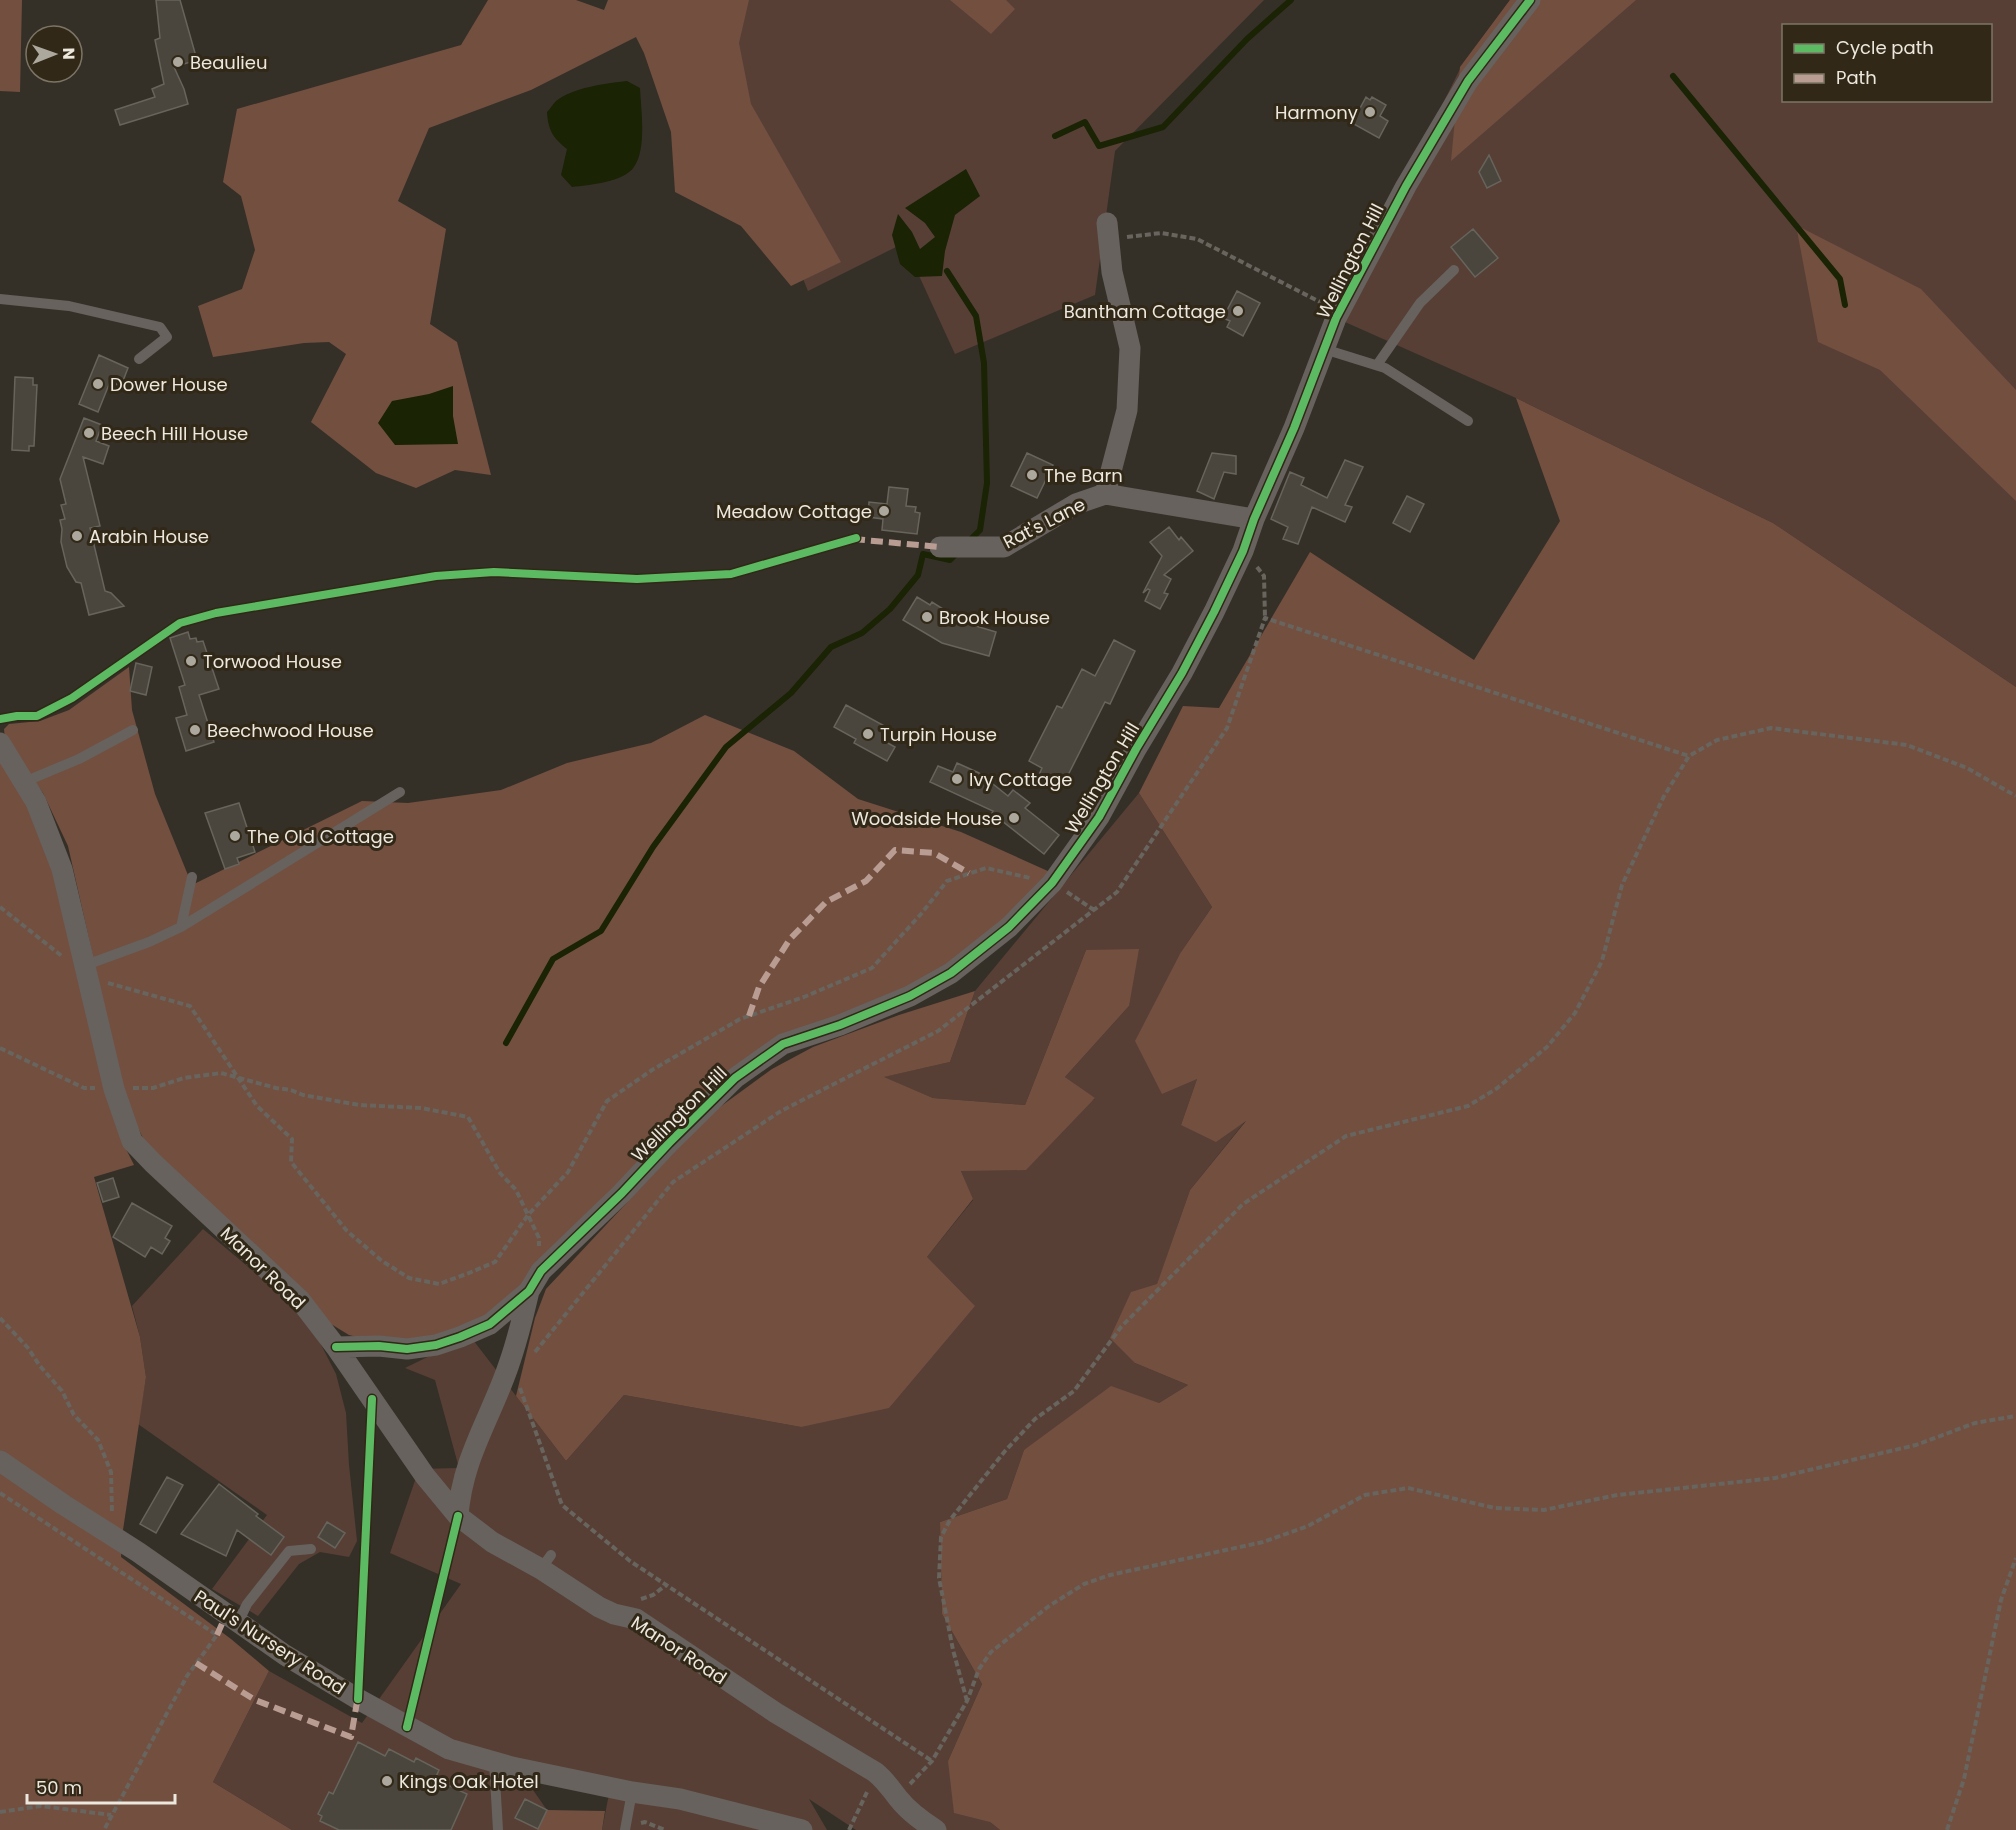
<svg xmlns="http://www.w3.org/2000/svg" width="2016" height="1830" viewBox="0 0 2016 1830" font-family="Poppins,sans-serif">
<rect width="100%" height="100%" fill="#353027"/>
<path fill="#573f35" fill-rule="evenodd" d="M690,0h574l-149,151 -20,144 -140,59 -51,-111 -96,48z
M1510,0h506v687l-243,-164 -257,-125 -180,-80 126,-253zM1784,26h206v74h-206z
M1139,793l73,114 -31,45 16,127 -16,46 66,-6 -57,71 -33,95 -22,78 53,22 -29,18 -135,47 -17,49 -67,23 2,92 40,70 -34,77 42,61 10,8h-144l-47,-31 18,31h-225l8,-41 -84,-9 21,30 -10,20h-245l-79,-48 56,-111 93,52 99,-139 -71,-31 29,-84 40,-1 -24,-88 -30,-12 65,-32 96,125 58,-66 177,32 126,-170 46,-57 -12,-29 134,-72 -30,-22 64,-71 -43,-56 -61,155 -92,-7 -50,-21 67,-15 25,-71z
M203,1229l80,67 31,35 22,43 10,39 3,52 8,76 -8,16 -29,-5 -21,12 -41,52 -46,-27 55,-74 -129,-91 8,-47 -6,-40 -8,-31z"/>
<path fill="#734f40" d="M0,0h22l-2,92 -20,-1z
M488,0h88l28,10 4,-10h141l-10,43 12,61 90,158 -50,24 -50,-60 -66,-34 -4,-60 -27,-79 -8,-16 -105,53 -102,38 -31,73 48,28 -16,95 27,18 34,133 -36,-5 -39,18 -40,-15 -65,-51 35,-68 -17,-12 -25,1 -91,14 -15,-51 44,-17 13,-39 -14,-54 -18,-14 14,-73 224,-64z
M950,0h56l9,9 -24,25z
M1510,0h126l-185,161 9,-94z
M1796,225l125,64 95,101v111l-136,-131 -62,-28z
M1516,398l257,125 243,164v1143h-1016l-10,-8 -36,-9 -6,-52 34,-77 -40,-70 -2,-92 67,-23 17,-49 87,-64 48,17 29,-18 -53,-22 -25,-25 21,-46 26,-8 33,-94 56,-69 -30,21 -35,-17 16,-46 -35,15 -27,-53 46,-89 31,-45 -73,-114 44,-87 36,2 91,-156 164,108 86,-139z
M129,667l3,43 23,84 37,91 170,-84 46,2 93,-13 66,-27 84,-20 54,-28 89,36 64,48 103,33 89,40 -59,62 -46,37 -184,81 -254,250 -35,28 -41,11 -54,1 -28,-7 -18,-11 -186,-182 -18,-36 -59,-260 -25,-53 -38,-53 -1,-11 5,-5 31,-3 29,-11z
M0,757l45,67 80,323 9,18 -40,12 46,160 6,40 -23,153 -2,27 110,82 38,32 -56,111 79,48h-292z
M1139,949l-10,57 -64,71 30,21 -69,72 -65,1 12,28 -46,58 48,49 -86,102 -88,19 -177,-32 -58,66 -50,-65 19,-78 11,-29 163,-174 63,-46 41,-22 86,-32 76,-24 -25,71 -66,15 49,21 92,7 61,-155z
M547,1810l58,1 -3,19h-65z"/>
<path fill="#1a2304" d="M627,81l13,7c1,22 7,60 -6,79 -10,15 -45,18 -62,20l-11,-12 6,-26c-14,-11 -19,-19 -20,-37 3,-3 6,-8 9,-11 16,-13 50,-18 71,-20z
M966,169l14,27 -25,19 -10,36 -3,25 -27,1 -15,-13 -8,-29 6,-21 14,18 8,17 15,-12 -10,-14 -20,-15z
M453,386v30l5,28 -63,1 -17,-22 14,-22 37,-7z"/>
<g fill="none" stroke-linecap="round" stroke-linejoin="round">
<path stroke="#1a2304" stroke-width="6" d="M1673,76l167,203 5,26
M1055,136l30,-14 14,24 64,-19 84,-88 44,-39
M947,271l29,45 8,47 3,120 -7,47 -11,11
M506,1043l47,-84 48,-28 52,-84 73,-100 65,-54 40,-46 31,-14 28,-24 28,-34 5,-21 27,6 8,-8"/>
</g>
<path fill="#4a463e" stroke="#67645c" stroke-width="1.5" d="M156,0h24l17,60 -23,7 10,22 4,15 -68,21 -5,-15 40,-13 -3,-8 12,-5 -9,-44 5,-2z
M1366,97l4,3 2,-3 14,8 -6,11 8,5 -9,17 -27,-15z
M1489,155l12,26 -14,7 -8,-16z
M1473,229l25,29 -23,19 -24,-30z
M1237,291l23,12 -17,33 -16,-9 3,-6 -7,-3z
M99,355l29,13 -7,18 -11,-4 -12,30 -19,-8z
M15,377l18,1v7h4l-3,61h-5v5l-17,-1z
M84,418l18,7 -6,16 13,5 -6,18 -20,-7 17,69 -10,2 15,63 6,2 13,13 -35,9 -8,-32 -5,-1 -9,-15 -6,-25 1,-13 -2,-9 5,-1 -4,-14 5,-1 -6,-25z
M1027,453l26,12 -16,33 -26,-12z
M1212,453l24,3v18l-12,-2 -10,27 -17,-8z
M1345,460l18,7 -18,38 7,2 -7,15 -33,-15 -14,37 -15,-5 5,-12 -17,-8 19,-47 14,6 -3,7 26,13z
M889,487l19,2 -2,17 10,1 -1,5 5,1 -3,21 -35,-4 1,-11 -15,-2 1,-15 18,2z
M1407,496l17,8 -14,28 -17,-9z
M1169,527l10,13 2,-3 12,14 -29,24 7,4 -7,14 4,1 -8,15 -15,-8 5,-11 -2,-1 -5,4 19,-37 -12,-14z
M917,597l13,8 2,-3 19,12 -2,4 47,14 -7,24 -47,-13 -39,-23z
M188,632l2,7 6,-1 1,4 6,-1 16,48 -20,6 15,47 -28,9 -10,-33 11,-3 -8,-28 6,-2 -15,-47z
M1114,640l21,11 -25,53 -5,-2 -43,85 -23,-12 3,-7 -13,-7 28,-55 5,2 20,-39 13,7z
M136,663l16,4 -6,28 -16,-4z
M846,705l44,24 -6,12 11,6 -8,14 -33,-18 2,-4 -22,-12z
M957,763l22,10 29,23 5,-6 17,13 -5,5 34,27 -15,19 -52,-41 1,-2 -63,-29 8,-16 15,6z
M239,803l16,49 -18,6 2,6 -14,5 -20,-56z
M113,1178l6,19 -16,5 -6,-19z
M132,1203l40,23 -7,12 5,3 -8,13 -11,-7 -6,10 -32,-20z
M167,1477l16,8 -27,48 -16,-9z
M219,1484l39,30 -2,2 28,21 -13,18 -34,-25 -11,26 -45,-22z
M327,1522l18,11 -10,15 -17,-11z
M358,1742l27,14 4,-7 25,13 2,-4 23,12 -4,9 32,15 -16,36h-112l-19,-9 2,-5 -4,-2 11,-22 4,2z
M525,1799l22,11 -9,19 -23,-11z"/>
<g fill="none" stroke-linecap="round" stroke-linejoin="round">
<path stroke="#68645e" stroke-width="4" stroke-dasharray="6 3" stroke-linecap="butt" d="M1127,237l34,-4 36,6 125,64
M1257,567l7,9 1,42
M1067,892l27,18
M0,907l63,50
M108,983l82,23 67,100 35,33 -1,23 56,69 35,30 27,17 30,6 30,-11 26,-11 33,-47 40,-43 39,-71 45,-31 88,-51 64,-22 68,-29 49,-54 26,-33 39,-13 44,10
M0,1048l84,40h11
M133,1088h20l31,-10 37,-5 55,15 15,2 12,5 56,10 62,3 47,9 32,56 16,17 23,48v8
M0,1318l28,30 12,18 22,25 12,24 24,25 13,32 1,41
M535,1352l138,-170 108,-71 157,-80 179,-139 110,-164 38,-110 424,138
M520,1388l42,117 68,56 302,200
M0,1493l217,142 -30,41 -83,154
M641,1599l12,-4 13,-10
M967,1701l-14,-51 -14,-72 2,-41 9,-17 55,-69 30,-32 39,-28 47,-64 122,-123 103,-68 122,-30 28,-17 51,-42 28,-34 27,-52 20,-76 42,-89 25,-40 28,-16 54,-12 136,17 60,23 49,28
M910,1784l22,-23 35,-60 12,-32 12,-17 58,-46 35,-22 26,-9 153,-33 45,-16 57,-31 43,-7 87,20 49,2 73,-15 158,-17 141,-33 59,-22 41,-7
M0,1812l41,-6 70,9
M641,1823l4,-1 20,8
M849,1830l19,-40
M1947,1830l17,-51 37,-179 15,-42"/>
<path stroke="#67625d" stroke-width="10" d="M0,299l69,7 91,21 7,10 -28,22
M1324,349l61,19 83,53
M1377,365l43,-62 34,-33
M24,782l55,-23 54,-29
M181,927l11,-50
M86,965l63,-23 32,-15 219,-135
M541,1569l10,-14
M238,1623l9,-19 42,-53 22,-2
M494,1762l4,68
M625,1830l7,-38"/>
<path stroke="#67625d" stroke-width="21" d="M1105,494l22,-84 3,-62 -18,-76 -5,-49
M940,547h64l72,-43 29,-10 149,25
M0,743l36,59 26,67 52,220 18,52 21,22 147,137 36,47 89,129 33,40 34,26 49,27 58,38 15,7 22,5 140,94 99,59c11,9 15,16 23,26 11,14 24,23 38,32
M336,1347l43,-1 28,3 29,-4 24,-8 30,-13 39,-33 12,-20 81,-78 47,-50 66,-65 48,-34 57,-19 70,-29 41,-23 58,-46 43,-44 47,-66 37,-68 46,-76 32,-61 29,-61 11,-32 40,-91 42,-110 70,-132 62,-105 62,-81
M0,1461l64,44 74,47 147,103 73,44 91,50 63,18 120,25 48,7 122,31
M458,1516c4,-57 32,-97 50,-149 9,-25 15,-50 21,-76"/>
<path stroke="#b99d93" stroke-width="6" stroke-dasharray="12 6" stroke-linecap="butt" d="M853,539l87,8
M749,1016l10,-29 31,-48 36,-37 40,-21 29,-31 39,3 35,20
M217,1635l9,-20
M196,1663l59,37 96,37 7,-41"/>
<g stroke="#312817" stroke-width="11">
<path id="cycleway" d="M0,719l17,-3h20l35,-18 108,-75 36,-10 220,-37 58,-4 143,7 94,-5 125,-36
M336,1347l43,-1 28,3 29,-4 24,-8 30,-13 39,-33 12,-20 81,-78 47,-50 66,-65 48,-34 57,-19 70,-29 41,-23 58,-46 43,-44 47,-66 37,-68 46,-76 32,-61 29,-61 11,-32 40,-91 42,-110 70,-132 62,-105 62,-81
M358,1699l14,-300
M407,1727l51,-211"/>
</g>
<use href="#cycleway" stroke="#5cba63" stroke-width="8"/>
</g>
<g fill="#ada89d" stroke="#312817" stroke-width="2">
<circle cx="178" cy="62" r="6"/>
<circle cx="1370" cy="112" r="6"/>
<circle cx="1238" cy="311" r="6"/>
<circle cx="98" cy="384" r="6"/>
<circle cx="89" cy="433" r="6"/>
<circle cx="1032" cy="475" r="6"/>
<circle cx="884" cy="511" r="6"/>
<circle cx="77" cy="536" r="6"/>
<circle cx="927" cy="617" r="6"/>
<circle cx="191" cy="661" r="6"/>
<circle cx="195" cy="730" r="6"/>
<circle cx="868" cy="734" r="6"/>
<circle cx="957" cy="779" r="6"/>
<circle cx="1014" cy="818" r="6"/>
<circle cx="235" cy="836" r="6"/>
<circle cx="387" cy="1781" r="6"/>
</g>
<g text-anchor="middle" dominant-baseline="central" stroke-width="6" stroke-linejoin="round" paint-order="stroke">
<g font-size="18" fill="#ede8dd" stroke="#312817" text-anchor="start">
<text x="190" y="62">Beaulieu</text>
<text x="1358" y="112" text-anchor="end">Harmony</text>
<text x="1226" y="311" text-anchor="end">Bantham Cottage</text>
<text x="110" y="384">Dower House</text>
<text x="101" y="433">Beech Hill House</text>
<text x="1044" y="475">The Barn</text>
<text x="872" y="511" text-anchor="end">Meadow Cottage</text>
<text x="89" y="536">Arabin House</text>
<text x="939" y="617">Brook House</text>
<text x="203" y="661">Torwood House</text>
<text x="207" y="730">Beechwood House</text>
<text x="880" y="734">Turpin House</text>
<text x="969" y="779">Ivy Cottage</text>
<text x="1002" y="818" text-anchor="end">Woodside House</text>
<text x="247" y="836">The Old Cottage</text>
<text x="399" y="1781">Kings Oak Hotel</text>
</g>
<g font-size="18" fill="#ede8dd" stroke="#312817">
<text transform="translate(1350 261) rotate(-63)">Wellington Hill</text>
<text transform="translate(1044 523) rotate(-27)">Rat's Lane</text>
<text transform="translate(1102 778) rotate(-59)">Wellington Hill</text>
<text transform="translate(679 1114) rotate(-45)">Wellington Hill</text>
<text transform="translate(263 1268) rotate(44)">Manor Road</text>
<text transform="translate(270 1642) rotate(33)">Paul's Nursery Road</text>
<text transform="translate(679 1650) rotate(33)">Manor Road</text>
</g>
</g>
<rect x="1782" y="24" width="210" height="78" fill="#312817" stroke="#7c7566" stroke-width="1.5"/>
<rect x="1794" y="44" width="30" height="9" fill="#5cba63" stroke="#7c7566" stroke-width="1.5"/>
<text x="1836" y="54" font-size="18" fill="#ede8dd">Cycle path</text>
<rect x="1794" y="74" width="30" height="9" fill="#b99d93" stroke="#7c7566" stroke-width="1.5"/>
<text x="1836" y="84" font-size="18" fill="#ede8dd">Path</text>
<g transform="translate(54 54) rotate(89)"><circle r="28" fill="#312817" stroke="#7c7566" stroke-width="1.5"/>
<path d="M0-4.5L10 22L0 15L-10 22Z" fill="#ada89d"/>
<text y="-9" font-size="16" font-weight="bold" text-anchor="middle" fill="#ede8dd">N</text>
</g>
<path d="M27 1794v9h148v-9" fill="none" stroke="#ede8dd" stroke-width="3"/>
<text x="36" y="1794" font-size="18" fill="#ede8dd" stroke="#312817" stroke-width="4.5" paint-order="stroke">50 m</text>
</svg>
